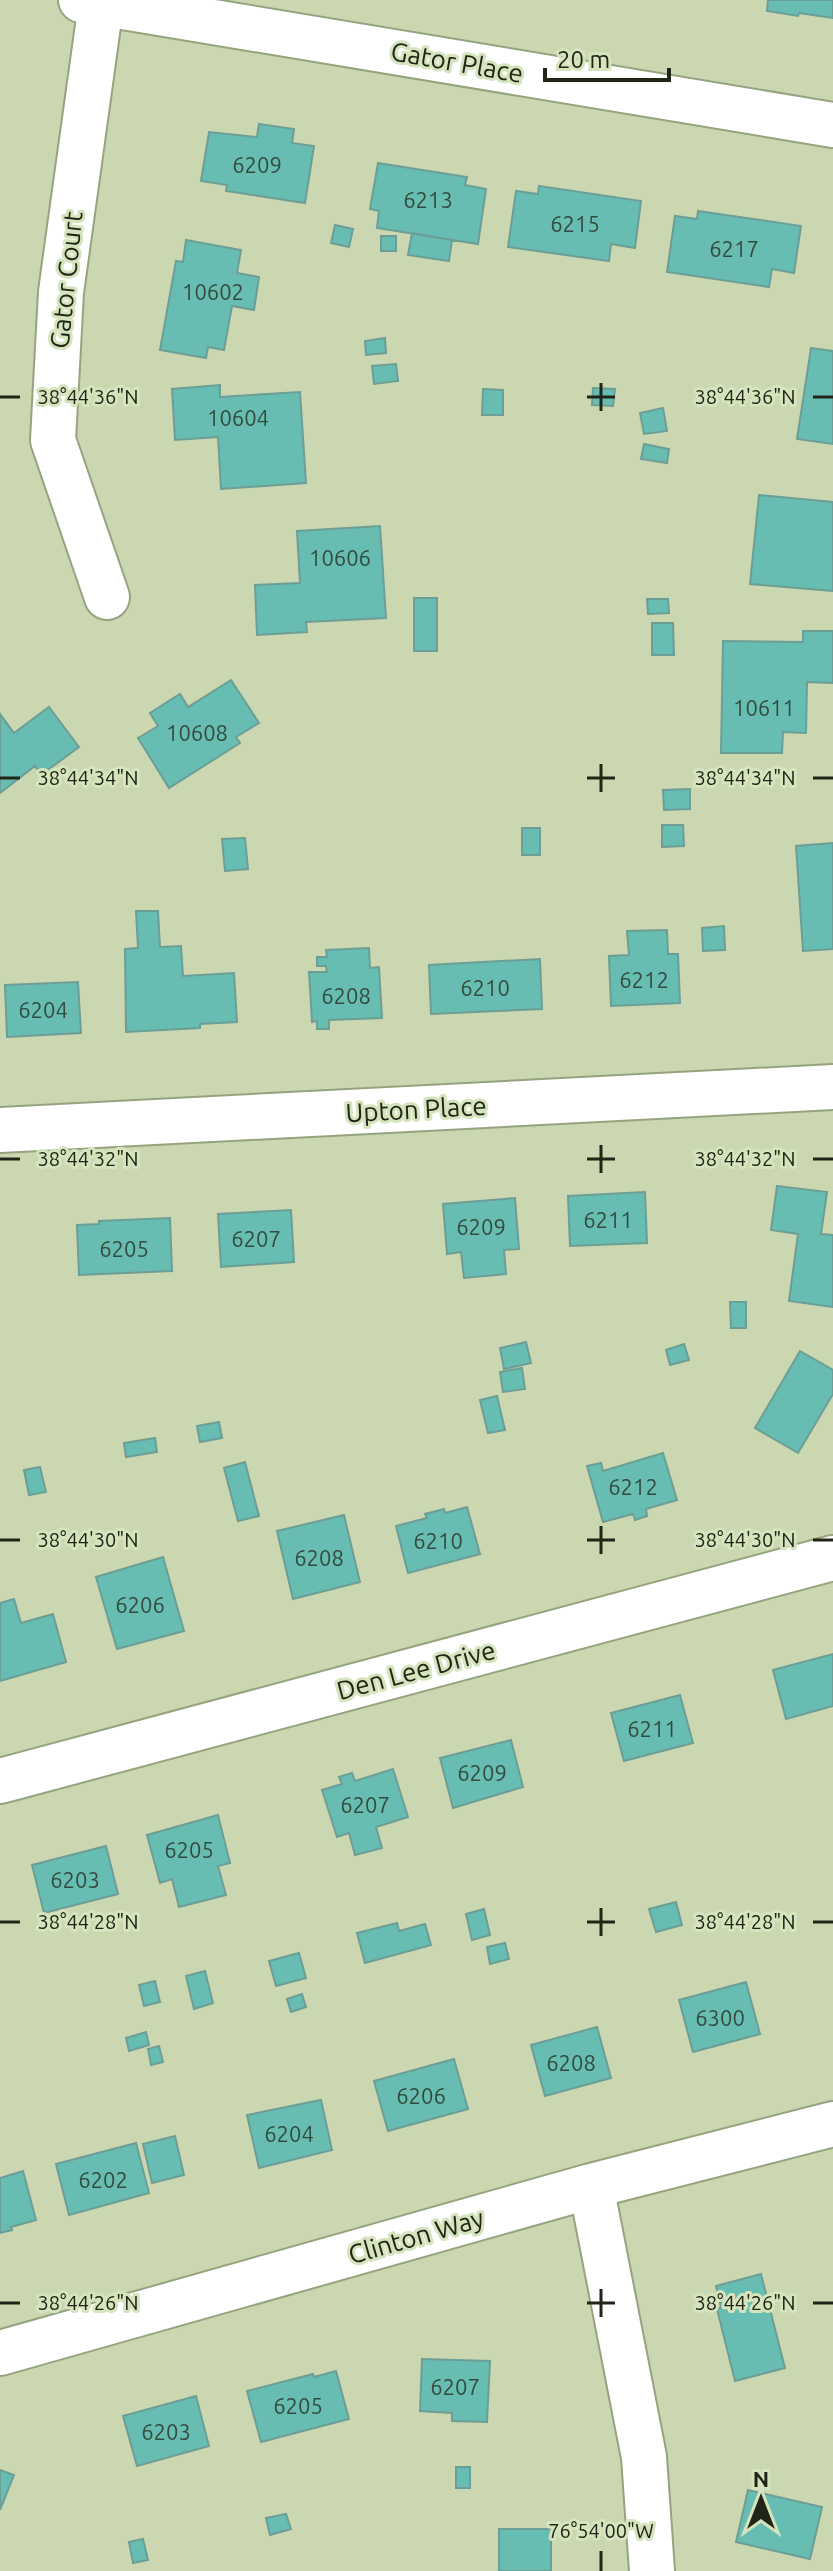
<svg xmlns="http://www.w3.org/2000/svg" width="833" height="2571" viewBox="0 0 833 2571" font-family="Ubuntu,sans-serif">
<rect width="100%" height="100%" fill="#cad7b1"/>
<path fill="#67bdb1" stroke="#6d9e96" stroke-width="2" d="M768,0h65v18l-34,-5 -1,3 -31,-5z
M259,124l35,5 -2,14 22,3 -9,57 -79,-12 1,-6 -26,-4 8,-49 48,5z
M378,163l89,14 -2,8 21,4 -8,55 -101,-16 2,-17 -9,-2z
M539,186l102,15 -6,47 -24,-4 -2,17 -101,-14 8,-56 22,3z
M698,211l103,15 -7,47 -22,-4 -3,18 -102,-15 8,-56 22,3z
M335,225l18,4 -4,18 -18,-4z
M412,233l40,7 -3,21 -41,-6z
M381,236h15v15h-15z
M186,240l55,10 -4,23 22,4 -5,33 -22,-4 -8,44 -16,-3 -2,11 -46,-8 16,-89 7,1z
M385,338l1,15 -20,2 -1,-14z
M811,348l22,3v93l-36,-5z
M396,364l2,17 -24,3 -2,-18z
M220,385v12l80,-5 6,91 -85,6 -3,-52 -43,3 -3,-51z
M593,388l22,1 -2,17 -21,-1z
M483,389l20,1v25h-21z
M663,408l4,23 -23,3 -4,-21z
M644,444l25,5 -2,14 -26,-4z
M759,495l74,7v89l-83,-7z
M380,526l6,92 -80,4 1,10 -50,3 -2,-50 45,-2 -3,-52z
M414,598h23v53h-23z
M647,599h21l1,14 -21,1z
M652,623h21l1,32h-22z
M803,631h30v52l-26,-1 -1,51 -23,-1 -1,21h-61l2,-112 80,1z
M231,680l28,43 -23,14 4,6 -71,45 -31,-50 20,-12 -8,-13 30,-19 8,13z
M49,707l30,40 -38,28 -6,-9 -35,27v-79l14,19z
M690,789v20l-26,1 -1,-20z
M662,825h21l1,21 -22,1z
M522,828h18v27h-18z
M245,838l3,31 -23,2 -3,-32z
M833,843v106l-30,2 -7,-105z
M136,911h22l2,36 21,-1 2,30 51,-3 3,49 -37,2v4l-74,4 -1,-83 13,-1z
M724,926l1,24 -22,1 -1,-23z
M667,930l1,24h10l2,49 -69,3 -2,-50 20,-1 -2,-24z
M369,948l1,20 9,-1 3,51 -53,2v9h-12v-8l-5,1 -3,-50h18l-1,-6h-9v-9h10l-1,-7z
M540,959l2,50 -111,5 -2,-49z
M78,982l3,51 -74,4 -2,-52z
M777,1186l50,6 -6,42 12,1v72l-44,-6 9,-67 -27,-4z
M645,1192l2,51 -77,3 -2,-50z
M515,1198l4,51 -15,1 2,24 -42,4 -3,-26 -14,2 -4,-50z
M291,1210l3,52 -73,5 -3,-53z
M170,1218l2,53 -93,4 -2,-50 22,-1v-3z
M730,1302h16v26h-15z
M526,1342l5,21 -27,6 -4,-21z
M684,1344l5,16 -19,5 -4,-15z
M800,1351l33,19v24l-35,59 -43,-25z
M522,1368l3,21 -22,3 -3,-20z
M497,1396l8,34 -17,3 -8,-33z
M219,1422l3,16 -22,4 -3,-16z
M155,1438l2,14 -31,5 -2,-14z
M663,1453l14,47 -31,9 1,7 -12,4 -2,-6 -30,8 -16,-56 14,-3 2,8z
M245,1462l14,54 -21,5 -14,-53z
M40,1467l6,25 -17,3 -5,-25z
M467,1507l13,47 -72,19 -12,-47 31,-8 -2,-4 19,-5 1,4z
M344,1515l16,67 -67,17 -16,-68z
M163,1557l21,74 -67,18 -21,-72z
M14,1599l7,24 32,-9 13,48 -66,19v-78z
M833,1654v52l-47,13 -13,-49z
M680,1695l13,48 -69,18 -13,-48z
M511,1740l12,47 -70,21 -13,-50z
M393,1769l15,48 -32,10 6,21 -27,7 -6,-22 -12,4 -15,-47 20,-6 -3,-7 13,-4 3,8z
M218,1815l12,48 -12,3 8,29 -47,12 -7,-28 -12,4 -13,-48z
M106,1846l12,48 -74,19 -12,-48z
M676,1902l6,23 -26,7 -7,-23z
M484,1909l6,26 -18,5 -6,-26z
M397,1923l2,8 26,-7 6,21 -66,18 -8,-30z
M505,1943l4,16 -19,5 -3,-17z
M299,1953l7,25 -30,8 -7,-25z
M205,1971l8,32 -19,6 -8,-33z
M155,1981l5,21 -16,4 -5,-21z
M746,1982l14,52 -67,18 -14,-52z
M302,1994l4,13 -15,5 -4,-13z
M597,2027l14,51 -66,18 -14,-51z
M146,2032l3,13 -20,6 -3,-13z
M159,2046l4,16 -12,3 -3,-16z
M454,2059l14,50 -80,22 -14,-50z
M321,2100l11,50 -73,18 -12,-53z
M175,2136l9,39 -32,8 -9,-39z
M136,2143l13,50 -80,22 -13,-51z
M23,2171l13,49 -25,7 1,3 -12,3v-55z
M761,2274l24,94 -50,13 -18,-72 4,-2 -5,-21z
M422,2359l68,2 -3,61 -35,-1v-8l-32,-2z
M336,2371l13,48 -88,23 -14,-51 66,-17 1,3z
M196,2396l13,50 -72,20 -14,-50z
M456,2467h14v21h-14z
M0,2470l14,5 -14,35z
M748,2490l74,17 -12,52 -74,-17z
M286,2514l5,15 -21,6 -4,-17z
M499,2529h52v42h-52z
M143,2539l5,21 -15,3 -4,-21z"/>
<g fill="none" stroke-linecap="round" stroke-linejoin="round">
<g stroke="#96a37f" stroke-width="48">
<path id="minor" d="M81,0l752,125
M101,4l-40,288 -8,148 54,157
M0,1130l833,-43
M0,1781l833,-223
M591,2186l53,271 8,114
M0,2353l591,-167 242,-62"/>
</g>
<use href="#minor" stroke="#fff" stroke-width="44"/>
</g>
<path fill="none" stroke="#202517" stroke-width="3" d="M601,383v28M0,397h20M587,397h28M813,397h20M601,764v28M0,778h20M587,778h28M813,778h20M601,1145v28M0,1159h20M587,1159h28M813,1159h20M601,1526v28M0,1540h20M587,1540h28M813,1540h20M601,1908v28M0,1922h20M587,1922h28M813,1922h20M601,2289v28M0,2303h20M587,2303h28M813,2303h20M601,2551v20"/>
<g text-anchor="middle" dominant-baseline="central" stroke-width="6" stroke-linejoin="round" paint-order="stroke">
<g font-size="22" fill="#324b3e">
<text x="257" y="164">6209</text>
<text x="428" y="199">6213</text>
<text x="575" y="223">6215</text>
<text x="734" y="248">6217</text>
<text x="213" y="291">10602</text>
<text x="238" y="417">10604</text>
<text x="340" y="557">10606</text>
<text x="764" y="707">10611</text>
<text x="197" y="732">10608</text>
<text x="644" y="979">6212</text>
<text x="485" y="987">6210</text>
<text x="346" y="995">6208</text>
<text x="43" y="1009">6204</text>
<text x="608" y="1219">6211</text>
<text x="481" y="1226">6209</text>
<text x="256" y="1238">6207</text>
<text x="124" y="1248">6205</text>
<text x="633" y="1486">6212</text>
<text x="438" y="1540">6210</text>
<text x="319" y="1557">6208</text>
<text x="140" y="1604">6206</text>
<text x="652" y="1728">6211</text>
<text x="482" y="1772">6209</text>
<text x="365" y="1804">6207</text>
<text x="189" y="1849">6205</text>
<text x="75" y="1879">6203</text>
<text x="720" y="2017">6300</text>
<text x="571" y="2062">6208</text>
<text x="421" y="2095">6206</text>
<text x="289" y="2133">6204</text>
<text x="103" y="2179">6202</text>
<text x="455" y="2386">6207</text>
<text x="298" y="2405">6205</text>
<text x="166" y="2431">6203</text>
</g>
<g font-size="26" fill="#202517" stroke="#d6e4be">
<text transform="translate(457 62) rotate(10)">Gator Place</text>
<text transform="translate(66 280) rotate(-84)">Gator Court</text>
<text transform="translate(416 1109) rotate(-3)">Upton Place</text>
<text transform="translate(416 1670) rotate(-15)">Den Lee Drive</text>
<text transform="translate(416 2236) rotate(-16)">Clinton Way</text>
</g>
</g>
<g font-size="20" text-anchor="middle" fill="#202517" stroke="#d6e4be" stroke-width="6" stroke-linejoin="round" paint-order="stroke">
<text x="88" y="404">38°44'36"N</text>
<text x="745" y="404">38°44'36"N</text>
<text x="88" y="785">38°44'34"N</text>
<text x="745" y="785">38°44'34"N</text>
<text x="88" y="1166">38°44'32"N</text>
<text x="745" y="1166">38°44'32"N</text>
<text x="88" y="1547">38°44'30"N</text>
<text x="745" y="1547">38°44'30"N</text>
<text x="88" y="1929">38°44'28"N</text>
<text x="745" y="1929">38°44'28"N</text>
<text x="88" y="2310">38°44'26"N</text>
<text x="745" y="2310">38°44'26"N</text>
<text x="601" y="2538">76°54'00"W</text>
</g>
<g transform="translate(761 2499)" stroke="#d6e4be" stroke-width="6" paint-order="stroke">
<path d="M0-6L14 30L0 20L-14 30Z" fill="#202517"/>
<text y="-12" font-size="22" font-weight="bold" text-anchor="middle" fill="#202517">N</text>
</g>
<path d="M545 68v12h124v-12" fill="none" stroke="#202517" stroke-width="4"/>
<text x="557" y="68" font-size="24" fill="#202517" stroke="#d6e4be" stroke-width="6" paint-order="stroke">20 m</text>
</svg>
